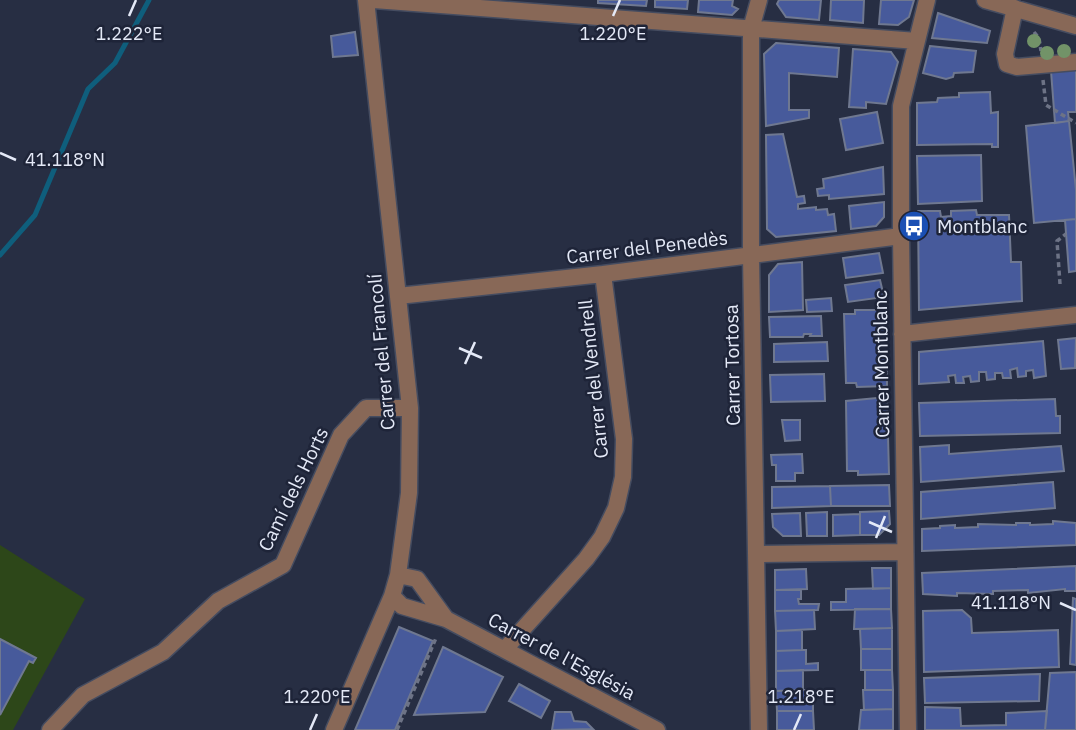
<svg xmlns="http://www.w3.org/2000/svg" width="1076" height="730" viewBox="0 0 1076 730" font-family="'IBM Plex Sans',sans-serif">
<rect width="100%" height="100%" fill="#272e43"/>
<path fill="#2d4719" d="M0,545l85,54 -72,131h-13z"/>
<g fill="none" stroke-linecap="round" stroke-linejoin="round">
<path stroke="#0f5e7c" stroke-width="5" d="M0,255l35,-40 53,-126 27,-26 34,-63"/>
</g>
<path fill="#475a9b" stroke="#6f7890" stroke-width="2" d="M598,0h49l-1,6 -48,-3z
M655,0h33l-1,9 -32,-2z
M699,0h34l-1,6 6,3 -6,6 -34,-3z
M779,0h42l-2,20 -33,-3 -9,-13z
M831,0h33l-1,23 -33,-3z
M881,0h33l-5,17 -11,8 -19,-1z
M938,13l52,18 -3,12 -55,-5z
M355,32l3,23 -25,2 -2,-21z
M776,43l63,5 -2,29 -48,-4v37h20v8l-43,8 -2,-72z
M930,46l46,5 -3,21 -19,1 -1,4 -7,2 -23,-6z
M853,49l38,3 7,10 -12,42 -20,-2v6l-17,-1z
M1076,68v44h-8l1,9 -14,2 -4,-52z
M990,92l1,21 7,-1v35h-6v-3l-75,1v-42l20,-1 1,-4 21,-1v-4z
M877,112l6,31 -37,7 -6,-31z
M1069,121l7,69v29l-42,4 -8,-97z
M783,134l14,63 7,-1 1,7 -7,1v5l18,-2v3l11,-1 1,6 6,-1 2,17 -60,6 -9,-8 -1,-94z
M981,155l1,46 -64,3 -1,-48z
M883,167l1,27 -55,5v-4l-11,1 -1,-7 7,-1 -1,-9z
M884,202v15l-8,9 -25,3 -2,-23z
M976,210l1,5h32l2,47h10l1,39 -103,9 -1,-99h22l1,6 10,-1v-5z
M1076,219v52l-7,1 -4,-52z
M879,253l4,20 -37,5 -3,-20z
M802,262l1,48 -34,2v-37l9,-11z
M880,280l4,17 -36,5 -3,-17z
M831,298l1,13 -25,1 -1,-12z
M855,310h31l1,76 -30,1 -1,-4h-10l-2,-69h11z
M821,316l1,20h-12l1,-2h-7l-1,3h-33l-1,-20z
M1076,338l-1,30 -14,1 -3,-29z
M1043,341l3,35 -12,2 -1,-8 -7,1v5l-8,1 -1,-9 -7,2 1,8h-8l-1,-5h-7v6l-8,1 -1,-8h-7v9l-8,1 -1,-6 -7,1 1,6h-8l-1,-8 -7,1 1,6 -30,2v-32z
M827,342l1,19 -54,1v-18z
M824,374l1,27 -54,1 -1,-27z
M887,397l2,77 -31,1v-4h-11l-1,-70z
M1055,399l1,17h4v17l-140,3 -1,-33z
M782,420h18v20l-15,1z
M949,445v9l112,-8 3,25 -143,11 -1,-35z
M802,454l1,19h-8v8h-19v-16h-4l-1,-10z
M1053,482l2,26 -134,11v-27z
M889,485l1,21h-59l-1,-20z
M830,486l1,20 -59,2v-21z
M889,511l1,13 -11,11h-19v-23z
M827,512v24h-20l-1,-23z
M800,513l1,23h-18l-10,-9 -1,-13z
M860,514v21l-27,1v-21z
M1053,521l23,2v22l-154,6v-22l18,-1v-2l15,-1v3l23,-1v-3l38,1v-2h14v2l23,-1z
M1076,566v25h-11v-2l-37,4v-3l-35,1v3l-36,-1v3l-34,-2 -1,-21z
M872,568h19v20l-18,1z
M806,569l1,20 -32,1v-20z
M891,588v21l-60,1v-8h15v-13z
M775,590h26v9h-3l1,5h20l-1,6 -43,1z
M1073,598l3,1v66l-6,-1z
M855,609h36l1,19 -38,1z
M814,610l1,19 -39,2 -1,-20z
M962,610l9,8 1,15 86,-3 1,37 -135,5 -1,-61z
M399,627l34,14 -38,89h-40z
M892,628v21h-31l-1,-20z
M802,630v20l-26,1v-20z
M0,639l36,19 -3,5 -4,-2 -29,54z
M443,647l60,30 -18,35 -71,3z
M861,649h31v21h-31z
M802,650h4v14l12,-1v7l-42,1v-20z
M803,670v20l-27,1v-20z
M865,670h27l1,20h-28z
M1076,672v58h-31l5,-57z
M1040,674l-1,27 -114,2 -1,-25z
M519,684l31,17 -9,17 -32,-17z
M803,690h10v21h-36l-1,-20z
M863,690h30v19l-29,1z
M925,707l35,1 1,18 45,-1v-12l41,-2 -2,19h-120z
M893,709v21h-34l2,-20z
M777,711h36l1,19h-37z
M555,712h16l3,9 12,1 7,7 -41,1z"/>
<g fill="none" stroke-linecap="round" stroke-linejoin="round">
<g stroke="#454c60" stroke-width="19">
<path id="street" d="M374,0l543,41
M985,0l91,26
M1015,8l-10,46 2,10 10,3 59,-5
M398,296l205,-22 298,-38
M902,334l174,-19
M756,554l149,-2
M398,575l19,4 29,40
M392,596l10,10 44,13 211,111
M505,649l81,-90 16,-22 14,-29 7,-31 1,-38 -21,-165
M50,730l33,-35 80,-43 55,-51 65,-36 58,-130 25,-27h44
M334,730l58,-134 6,-21 11,-82 1,-85 -44,-408
M759,730l-8,-474v-227l8,-29
M908,730l-7,-494v-130l26,-106"/>
</g>
<path stroke="#6d7386" stroke-width="3.5" stroke-dasharray="5 3.5" stroke-linecap="butt" d="M1034,32l5,6 2,13
M1043,80l3,25 30,18
M1060,284l-3,-43 9,-7
M397,730l39,-92"/>
<use href="#street" stroke="#886857" stroke-width="16"/>
</g>
<g fill="#729368">
<circle cx="1034" cy="41" r="7"/>
<circle cx="1064" cy="51" r="7"/>
<circle cx="1047" cy="53" r="7"/>
</g>
<path fill="none" stroke="#e4e9f7" stroke-width="2.5" d="M129,16l7,-16M613,16l7,-16M0,153l16,7M459,348l23,10M465,364l10,-22M869,522l23,10M876,538l9,-22M1060,603l16,7M310,730l7,-16M794,730l7,-16"/>
<defs>
<g id="bus-disc" transform="scale(1.575)"><circle r="9.5" fill="#1a4fb4" stroke="#1e2438"/><path d="M-5-6H5V4H4V6H2V4H-2V6H-4V4H-5ZM-3.5-4V0h7V-4ZM-3.5 1.2v1.5H-2V1.2ZM2 1.2v1.5H3.5V1.2Z" fill="#fff"/></g>
</defs>
<g fill-rule="evenodd">
<use href="#bus-disc" x="914" y="226"/>
</g>
<g text-anchor="middle" dominant-baseline="central" stroke-width="5" stroke-linejoin="round" paint-order="stroke">
<g font-size="19" fill="#e4e9f7" stroke="#1e2438" text-anchor="start">
<text x="937" y="226">Montblanc</text>
</g>
<g font-size="19" fill="#e4e9f7" stroke="#1e2438">
<text transform="translate(647 247) rotate(-7)">Carrer del Penedès</text>
<text transform="translate(381 352) rotate(-95)">Carrer del Francolí</text>
<text transform="translate(881 364) rotate(-91)">Carrer Montblanc</text>
<text transform="translate(732 365) rotate(-91)">Carrer Tortosa</text>
<text transform="translate(593 379) rotate(-96)">Carrer del Vendrell</text>
<text transform="translate(293 489) rotate(-64)">Camí dels Horts</text>
<text transform="translate(562 656) rotate(28)">Carrer de l'Església</text>
</g>
</g>
<g font-size="18" text-anchor="middle" fill="#e4e9f7" stroke="#1e2438" stroke-width="5" stroke-linejoin="round" paint-order="stroke">
<text x="129" y="40">1.222°E</text>
<text x="613" y="40">1.220°E</text>
<text x="65" y="166">41.118°N</text>
<text x="1011" y="609">41.118°N</text>
<text x="317" y="703">1.220°E</text>
<text x="801" y="703">1.218°E</text>
</g>
</svg>
